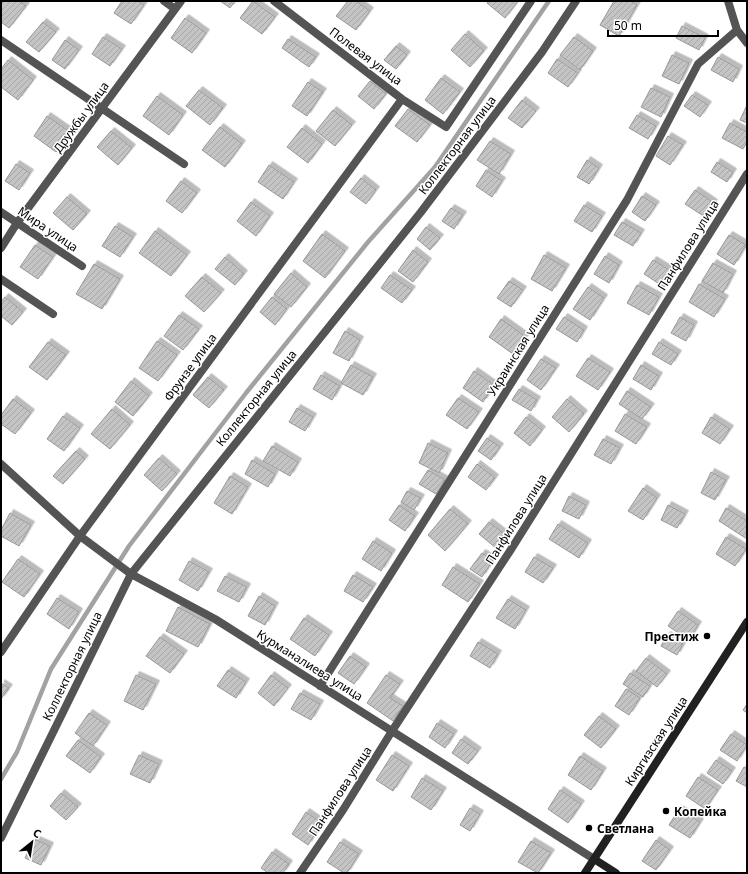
<svg xmlns="http://www.w3.org/2000/svg" width="748" height="874" viewBox="0 0 748 874" font-family="'Noto Sans',sans-serif">
<defs>
<pattern id="building-hatch" width="6" height="6" patternUnits="userSpaceOnUse"><rect width="6" height="6" fill="#c4c4c4"/><path d="M-1 1l2-2M0 6l6-6M5 7l2-2" fill="none" stroke="#a7a7a7"/></pattern>
<filter id="shadow"><feDropShadow dx="3.5" dy="-3.5" stdDeviation="0" flood-color="#0004"/></filter>
</defs>
<rect width="100%" height="100%" fill="#fff"/>
<g fill="none" stroke-linecap="round" stroke-linejoin="round">
<path stroke="#a2a2a2" stroke-width="4.5" d="M1,779l16,-27 34,-83 78,-123 117,-153 122,-151 67,-75 114,-166"/>
</g>
<path fill="url(#building-hatch)" stroke="#989898" filter="url(#shadow)" d="M3,1h16l7,5 -17,22 -8,-6v-18z
M122,1h16l6,4 -13,19 -17,-11z
M220,1h15l-5,7z
M253,1l22,16 -13,17 -22,-16z
M348,1h8l14,10 -14,19 -20,-14z
M488,1h30l-13,17 -18,-15z
M614,1h17l6,4 -18,31 -19,-11z
M185,18l21,15 -14,20 -21,-15z
M43,22l13,10 -17,20 -13,-10z
M682,26l23,12 -6,12 -23,-12z
M465,34l19,17 -14,16 -19,-17z
M103,37l19,12 -12,17 -18,-12z
M574,37l19,14 -13,19 -20,-15z
M288,39l28,18 -7,10 -27,-19z
M65,40l14,10 -14,19 -13,-9z
M396,46l11,9 -11,14 -12,-9z
M672,55l17,8 -10,21 -17,-8z
M718,57l21,12 -6,13 -22,-12z
M557,59l21,14 -10,14 -20,-14z
M8,60l25,20 -15,20 -17,-13v-18z
M441,78l19,14 -17,22 -18,-14z
M370,81l16,13 -12,15 -16,-13z
M308,82l15,10 -16,24 -15,-10z
M651,88l19,9 -9,20 -20,-10z
M199,90l24,18 -13,17 -24,-19z
M692,95l16,10 -8,12 -16,-11z
M157,96l26,19 -14,20 -26,-19z
M522,100l14,11 -14,17 -14,-10z
M746,107h1v16l-7,-3z
M408,109l22,16 -13,17 -22,-16z
M333,110l19,15 -17,21 -19,-15z
M637,115l19,11 -8,13 -19,-11z
M47,116l23,16 -14,20 -22,-16z
M730,123l17,9v10l-4,7 -21,-11z
M220,127l22,17 -17,23 -23,-17z
M302,128l20,16 -14,19 -21,-16z
M111,131l21,17 -14,17 -21,-18z
M668,136l15,9 -13,20 -14,-9z
M490,141l21,13 -12,20 -22,-14z
M587,160l12,8 -10,16 -12,-7z
M717,162l16,10 -6,10 -16,-10z
M16,164l14,9 -11,17 -14,-9z
M269,165l25,17 -11,17 -25,-17z
M486,170l16,11 -10,16 -16,-11z
M361,178l15,12 -10,14 -16,-12z
M181,181l16,12 -15,20 -16,-12z
M695,190l19,13 -9,14 -20,-13z
M642,196l14,9 -11,16 -13,-9z
M67,197l20,17 -14,16 -20,-17z
M251,202l19,14 -14,20 -19,-15z
M584,205l18,11 -10,16 -18,-11z
M451,208l12,7 -9,14 -12,-8z
M622,222l19,11 -8,13 -19,-11z
M115,226l18,11 -13,20 -18,-11z
M426,227l14,11 -10,12 -13,-11z
M155,231l32,24 -16,21 -32,-23z
M322,234l23,17 -20,27 -22,-17z
M729,235l17,10 -12,20 -17,-11z
M35,245l18,12 -15,22 -18,-12z
M413,250l15,12 -15,20 -15,-11z
M544,255l22,13 -14,23 -21,-12z
M605,256l14,9 -10,18 -15,-9z
M225,257l19,17 -9,11 -20,-16z
M653,260l20,12 -9,15 -20,-13z
M713,263l20,11 -10,19 -21,-12z
M94,264l26,15 -18,30 -26,-15z
M291,273l16,14 -16,20 -17,-13z
M390,275l22,15 -10,13 -21,-15z
M202,277l19,16 -17,19 -19,-16z
M509,281l14,9 -12,17 -14,-9z
M699,284l26,15 -11,18 -25,-15z
M637,285l22,12 -10,18 -22,-12z
M588,287l16,11 -14,22 -17,-11z
M5,297l18,15 -11,13 -11,-9v-14z
M272,297l15,12 -12,16 -15,-13z
M179,315l20,14 -16,21 -19,-14z
M564,317l20,13 -7,12 -21,-13z
M680,317l14,8 -8,16 -15,-8z
M501,319l25,18 -13,17 -24,-17z
M345,331l15,9 -11,21 -16,-8z
M157,341l20,14 -19,26 -19,-13z
M48,342l18,13 -19,25 -18,-13z
M659,342l19,12 -7,11 -19,-11z
M588,358l22,14 -12,18 -22,-14z
M541,359l15,9 -15,22 -14,-10z
M351,365l22,12 -10,18 -22,-12z
M641,365l18,11 -8,14 -18,-11z
M474,371l20,14 -11,17 -20,-14z
M321,375l19,11 -8,14 -19,-11z
M208,377l16,13 -15,18 -16,-13z
M131,381l18,15 -16,20 -18,-14z
M519,389l18,11 -6,11 -19,-11z
M627,391l24,16 -9,12 -23,-15z
M458,398l21,14 -12,17 -21,-14z
M13,399l18,14 -16,21 -14,-10v-9z
M567,399l17,15 -15,18 -17,-15z
M297,408l16,9 -8,14 -16,-9z
M112,409l18,16 -20,24 -19,-15z
M625,414l22,13 -11,17 -21,-13z
M63,416l17,12 -16,23 -17,-12z
M526,417l16,13 -12,16 -16,-13z
M711,417l19,12 -10,15 -18,-11z
M487,438l13,9 -9,13 -13,-9z
M603,439l17,9 -9,16 -17,-9z
M428,443l20,10 -9,20 -20,-10z
M272,446l26,16 -8,14 -27,-15z
M76,451l9,8 -22,25 -10,-8z
M159,458l18,16 -15,17 -18,-16z
M252,460l23,14 -7,13 -23,-13z
M477,464l18,14 -9,12 -18,-13z
M428,470l17,10 -9,14 -17,-10z
M711,472l15,8 -11,20 -14,-7z
M230,476l18,11 -16,27 -18,-11z
M643,488l14,10 -14,22 -15,-9z
M407,491l14,7 -7,12 -13,-8z
M569,496l17,9 -7,14 -17,-8z
M399,505l16,11 -10,15 -16,-11z
M668,505l17,9 -8,14 -16,-8z
M726,508l21,13v18l-28,-18z
M450,509l18,15 -23,27 -17,-16z
M10,513l21,12 -12,21 -18,-10v-6z
M489,522l19,15 -11,12 -18,-15z
M558,524l30,19 -9,15 -30,-19z
M726,537l20,12 -11,17 -19,-12z
M373,541l19,12 -11,18 -19,-12z
M482,553l11,7 -11,17 -12,-8z
M534,557l19,11 -10,15 -18,-11z
M18,559l22,15 -16,23 -22,-15z
M189,561l20,11 -11,19 -19,-11z
M453,567l27,17 -12,18 -26,-17z
M353,575l20,12 -10,15 -19,-11z
M225,576l22,11 -8,15 -22,-11z
M259,596l16,10 -10,19 -17,-9z
M57,598l22,14 -10,17 -22,-15z
M508,599l18,11 -11,19 -19,-11z
M178,607l32,17 -12,23 -32,-16z
M678,611l20,14 -9,15 -21,-14z
M304,618l25,17 -14,21 -25,-17z
M667,635l16,9 -6,11 -16,-9z
M160,637l24,17 -14,19 -24,-17z
M478,642l20,12 -8,14 -20,-12z
M350,656l16,11 -12,17 -16,-11z
M646,658l21,16 -10,13 -21,-16z
M228,670l18,12 -10,16 -19,-12z
M630,673l20,13 -7,11 -20,-13z
M136,675l20,9 -13,26 -19,-9z
M271,675l17,13 -14,18 -16,-13z
M386,675l14,9 -10,14 13,8 -10,15 -26,-18z
M1,683l8,5 -8,11z
M626,689l14,9 -11,17 -14,-9z
M300,693l20,11 -9,16 -20,-11z
M747,704v9l-4,-3z
M89,713l18,12 -14,21 -18,-13z
M599,716l17,13 -15,19 -17,-13z
M437,723l17,11 -9,14 -16,-11z
M731,734l16,11 -10,16 -17,-11z
M461,739l17,12 -10,13 -16,-11z
M78,740l23,17 -11,16 -24,-17z
M139,755l20,9 -9,19 -20,-9z
M392,755l17,11 -16,25 -17,-11z
M580,756l23,15 -12,19 -23,-15z
M716,760l16,11 -9,13 -16,-11z
M744,767l3,2v18l-11,-6z
M698,777l20,13 -13,19 -19,-13z
M422,778l21,13 -12,19 -20,-13z
M560,790l21,14 -13,19 -20,-14z
M61,793l17,14 -12,13 -16,-14z
M470,808l10,6 -10,17 -10,-6z
M679,809l21,13 -10,16 -21,-13z
M306,812l16,11 -14,22 -16,-11z
M34,839l16,7 -9,19 -16,-7z
M656,840l14,10 -14,20 -14,-9z
M531,841l20,12 -13,20 -20,-11z
M340,842l19,12 -12,19h-3l-17,-11z
M272,852l17,12 -6,9h-15l-7,-5z"/>
<g fill="none" stroke-linecap="round" stroke-linejoin="round">
<path stroke="#545454" stroke-width="8" d="M164,1l11,8
M274,1l128,98 44,28 85,-126
M728,1l9,29 10,13
M1,40l183,124
M1,212l81,54
M1,248l16,-25 164,-222
M1,279l52,35
M1,464l79,72 51,38 84,45 379,240
M1,652l79,-116 322,-437
M320,686l307,-486 71,-136 39,-34
M1,838l130,-264 290,-362 121,-160 34,-51
M300,873l43,-63 49,-79 118,-180 237,-377"/>
<path stroke="#212121" stroke-width="8" d="M594,859l22,14
M585,873l162,-251"/>
</g>
<g fill="#000" stroke="#fff" stroke-width="1.5">
<circle cx="707" cy="636" r="4"/>
<circle cx="666" cy="811" r="4"/>
<circle cx="589" cy="828" r="4"/>
</g>
<g text-anchor="middle" dominant-baseline="central" stroke-width="3" stroke-linejoin="round" paint-order="stroke">
<g font-size="12" fill="#000" stroke="#fff">
<text transform="translate(366 56) rotate(37)">Полевая улица</text>
<text transform="translate(81 117) rotate(-54)">Дружбы улица</text>
<text transform="translate(457 145) rotate(-53)">Коллекторная улица</text>
<text transform="translate(48 229) rotate(34)">Мира улица</text>
<text transform="translate(688 245) rotate(-58)">Панфилова улица</text>
<text transform="translate(518 350) rotate(-58)">Украинская улица</text>
<text transform="translate(190 367) rotate(-54)">Фрунзе улица</text>
<text transform="translate(256 398) rotate(-51)">Коллекторная улица</text>
<text transform="translate(516 519) rotate(-58)">Панфилова улица</text>
<text transform="translate(310 665) rotate(32)">Курманалиева улица</text>
<text transform="translate(72 666) rotate(-64)">Коллекторная улица</text>
<text transform="translate(656 741) rotate(-57)">Киргизская улица</text>
<text transform="translate(340 791) rotate(-57)">Панфилова улица</text>
</g>
<g font-size="12" font-weight="bold" fill="#000" stroke="#fff" text-anchor="start">
<text x="699" y="636" text-anchor="end">Престиж</text>
<text x="674" y="811">Копейка</text>
<text x="597" y="828">Светлана</text>
</g>
</g>
<rect width="748" height="874" fill="none" stroke="#000000" stroke-width="4"/>
<g transform="translate(32 842) rotate(30)" stroke="#ffffff" stroke-width="3" paint-order="stroke">
<path d="M0-3L7 15L0 10L-7 15Z" fill="#000000"/>
<text y="-6" font-size="11" font-weight="bold" text-anchor="middle" fill="#000000">С</text>
</g>
<path d="M608 30v6h110v-6" fill="none" stroke="#000000" stroke-width="2"/>
<text x="614" y="30" font-size="12" fill="#000000" stroke="#ffffff" stroke-width="3" paint-order="stroke">50 m</text>
</svg>
